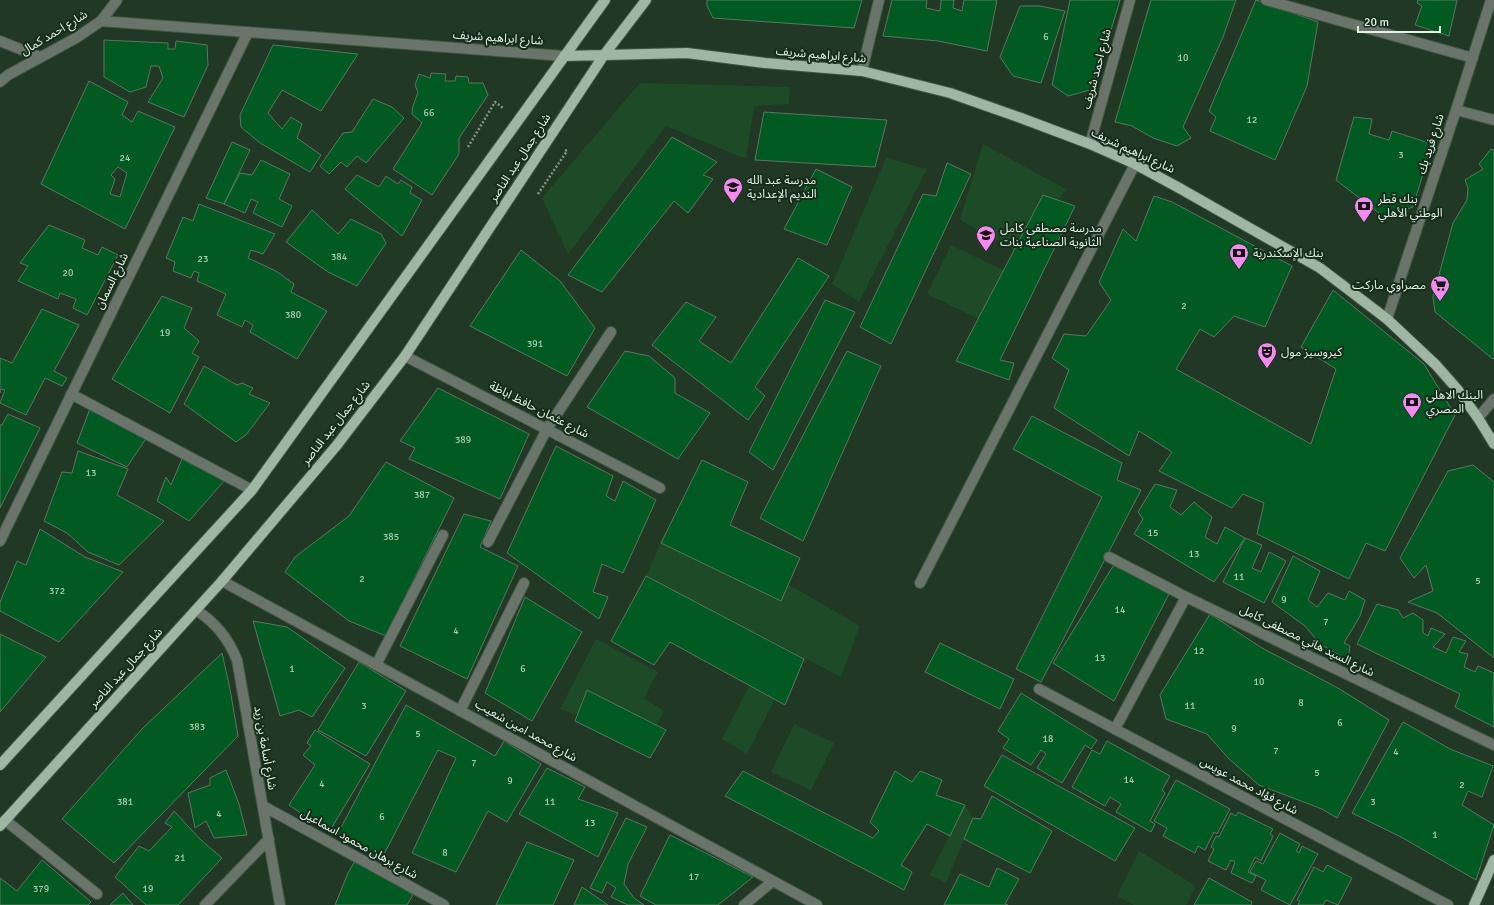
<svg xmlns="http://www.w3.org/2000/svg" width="1494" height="905" viewBox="0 0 1494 905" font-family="Signika,'Noto Sans Arabic',sans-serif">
<rect width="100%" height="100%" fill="#203824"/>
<path fill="#1d4b27" d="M640,83l150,4 -1,17 -35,2 -8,53 -80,-33 -98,128 -26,-56z
M983,144l83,45 -43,66 -63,-35z
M886,158l41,11 -68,133 -27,-18z
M951,245l60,29 -26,48 -58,-28z
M661,543l120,58 7,-17 72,42 -19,51 -195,-101z
M596,639l62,33 -14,26 20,13 -7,14 -70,-35 -10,25 -17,-6z
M749,686l26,13 -28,55 -25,-15z
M794,724l40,19 -23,47 -40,-18z
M965,805l8,13 -27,65 -16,-8z
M1139,851l57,35 -10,19h-52l-17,-9z"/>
<path fill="#015a21" stroke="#5c765f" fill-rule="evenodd" d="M707,0h155l-8,28 -141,-10 -6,-12z
M892,0h35l-1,8 14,3 1,-11h13l-1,8 9,3 2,-11h33l-10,51 -49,-10 -55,-5z
M1070,0h50l-21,70 -9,20 -22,6 -16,-11z
M1151,0h85l-13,37 -40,90 8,11 -14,8 -24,-8 -21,-12 -17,-4z
M1256,0l62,22 -11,64 -32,74 -65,-29 6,-14 -7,-6z
M1418,0h39l-8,36 -34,-11 7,-19 -5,-3z
M1020,6h20l25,5 -24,72 -28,-7 -13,-19z
M104,40l64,3v6h7l1,-8 31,4 1,20 -24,52 -36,-15 15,-24 -4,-12h-8l-5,21 -16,5 -26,-15z
M273,45l85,9 -37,57 -39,-21 -14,23 14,16 9,-12 11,7 -5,14 24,17 -11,17 -50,-29 -19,-16 -1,-12z
M431,73l15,1 -1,7h10l1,-5 12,1 1,6h14l5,12 -29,43v16l-27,41 -39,-26 29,-46 -10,-9 1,-8 5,-14 -3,-7 4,-11 11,4z
M89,81l39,21 -6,13 10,7 6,-11 37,16 -50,102 -84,-45zM118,167l9,6 -7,24 -10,-3 5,-15 -4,-4z
M373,99l19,8 12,11 -38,45 -9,-7 -10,11 -6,-5 -12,12 -9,-8 23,-33 9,-1z
M764,112l123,8 -12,47 -120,-7z
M1354,117l18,2 -3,15 20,6 3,-9 40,13 -19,63 -29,10 -48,-37z
M672,137l45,25 -14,13 10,4 -25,34 -14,-12 -72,91 -34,-17z
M232,142l18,8 -26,54 -18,-6z
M1491,149l3,1v208l-1,1 -58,-47 -2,-15 20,-74 14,-23 1,-12 -3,-8 18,-11 -4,-5z
M261,160l29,14 -11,25 13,7 -10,21 -29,-14 5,-11 -7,-3 -6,14 -21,-9 16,-31 12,2z
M947,163l24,11 -80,170 -31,-17 63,-133 13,2z
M816,169l36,18 -25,58 -43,-16z
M357,175l22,12 7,-11 12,8 3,-4 11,7 -2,6 12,7 -20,36 -57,-47z
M1043,195l32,11 -75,154 14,3 -5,17 -53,-19z
M1154,196l18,6 120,64 -27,61 -31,-11 -20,21 -14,-8 -24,40 135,75 25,-75 -35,-22 32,-57 91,74 31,51 -70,136 -19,-8 -17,36 -92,-45 7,-31 -21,-9 -11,14 -73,-37 13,-19 -33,-21 -10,25 -75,-48 15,-38 -17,-12 12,-24 22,2 25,-36 -12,-18 24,-53 13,12z
M199,204l76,30 -12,20 -12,-4 -3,8 28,13 18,13 -3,8 36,19 -30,48 -47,-27 3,-7 -8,-5 -3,7 -25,-12 9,-21 -29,-13 2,-8 -5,-2 -3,7 -18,-7 2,-9 -9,-4 17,-41 10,4z
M312,210l26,24 13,-15 30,15 5,9 -29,43 -29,-14 -42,-30z
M49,225l36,15 -3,8 16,7 4,-8 16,8 -31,60 -14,-7 3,-9 -16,-6 -2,6 -40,-18 10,-15 -8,-3z
M521,250l39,31 35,47 -28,48 -97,-50z
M798,258l31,18 -74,111 10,9 -17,24 -96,-75 34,-43 30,15 -17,24 32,22z
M162,296l30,12 -8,20 15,13 -7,12 7,4 -29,56 -58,-34z
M825,300l30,12 -82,158 -24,-18z
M42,309l37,16 -25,46 13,7 -5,8 -17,-8 -19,37 -26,-12 5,-13 -4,-1 -1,4v-35l12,5z
M625,351l24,5 26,22v15l35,20 -32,46 -91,-52z
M847,351l34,15 -78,175 -43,-23z
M204,366l33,19 5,-2 11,5 -4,6 21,9 -24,32 -10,7 -52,-38z
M438,388l91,46 -29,65 -91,-40 6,-11 -15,-7z
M91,406l56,31 -20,30 -50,-24z
M8,414l32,14 -40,80v-83h2z
M1032,416l90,47 -5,17 24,10 -100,192 -25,-13 86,-172 -89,-48z
M556,446l57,30 -7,20 9,5 8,-20 33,19 -33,73 -21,-9 -9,28 15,5 -9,22 -92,-66z
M78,451l50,18 -11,26 47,26 -45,44 -31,-13 -21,-19 -23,-12 18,-49 10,1z
M182,459l42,22 -35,40 -32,-20 9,-24 5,8z
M702,460l46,22 -18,43 70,33 -19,43 -120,-58z
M386,462l68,36 -68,138 -37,-15 -64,-49 10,-15 54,-41z
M1473,465l21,17v176l-57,-45 -29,-11 25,-11 -7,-26 -12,13 -14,-20 48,-87z
M1155,484l22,6 -7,17 11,8 13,-13 18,15 -7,20 12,7 8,-17 20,11 -31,44 -80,-48 9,-15 -5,-7z
M464,514l27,7 -11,26 38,19 -51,113 -67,-33z
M40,529l45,28 38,15 -64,70 -59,-31v-9l17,-41 9,4z
M1245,538l17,7 -10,23 9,4 8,-20 17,9 -22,42 -41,-21z
M1293,556l27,15 -12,29 9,7 11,-14 17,7 4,-9 16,9 -5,16 -16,27 6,3 -2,14 -28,-16 -15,-18 -33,-24z
M1115,563l55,29 -56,109 -61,-38z
M646,576l158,83 -19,46 -115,-63 -16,23 -43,-24z
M525,597l57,35 -50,89 -47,-28z
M1377,604l21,6 5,8 10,-5 10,7v13l5,3 3,-8 14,6 -12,13 13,6 7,-16 13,4 -7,11 9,2 -4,13 11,5 3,-6 16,7 -1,16 1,38 -39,-20 5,-13 -103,-50z
M1210,614l52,34 76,40 51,32 -52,98 -15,-9 -63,-24 -30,-26 -22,-25 -41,-15 -6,-24z
M253,621l34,6 58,41 -33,49 -13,-7 -19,6z
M0,634l46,23 -46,55z
M940,643l74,36 -14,30 -75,-37z
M222,653l8,36 8,47 -124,127 -52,-44 80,-90z
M359,662l47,29 -40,65 -48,-26z
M587,690l79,40 -16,28 -75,-37z
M1021,693l76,47 -6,9 -6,-4 -23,38 -25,-15 9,-14 -5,-4 -10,15 -28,-17 6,-9 -11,-8z
M406,705l89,51 9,-15 37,23 -34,58 -19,-11 -32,61 -44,-19 44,-95 -18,-8 -57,110 -44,-25z
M1403,722l47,27 43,17 -11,31 -14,-6 -6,14 32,20 -18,55 -75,-43 -49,-24z
M315,730l55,34 -41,68 -40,-27 26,-40 -12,-10 8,-9 -4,-3z
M1107,741l63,35 -8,14 3,3 -15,28 5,3 -4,8 -35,-20 5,-8 -11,-7 -5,9 -33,-19 20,-37 8,4z
M1002,755l133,73 -20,33 -131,-75z
M547,768l38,19 -7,12 40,14 -20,44 -79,-43z
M226,770l13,34 8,31 -33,3 -8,-17 -11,7 -7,-35 22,-8v-7z
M743,771l130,67 6,-7 -9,-9 25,-51 17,11 8,-11 22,9 -6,15 29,10 -15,31 -23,-12 -26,41 11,7 -8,18 -179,-94z
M1176,780l54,29 -13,25 -3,-2 -9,18 -7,-4 -3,7 -32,-17 4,-8 -13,-7z
M992,796l60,35 -22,42 -66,-34 9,-21 8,1z
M174,811l27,29 21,18 -44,47h-32l-31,-28 24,-31 10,5 23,-24 -7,-4z
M1238,812l35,17 -3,5 3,2 -12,25 -6,-4 -7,15 8,4 -4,7 -21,-10 4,-11 -4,-2 -5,10 -18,-9 6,-12 -3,-2 5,-11 3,1 12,-24 5,3z
M626,818l21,9 -19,37 -4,20 10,14 10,7h-16l-17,-8 5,-9 -9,-6 -5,11 -12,-5z
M1280,833l20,11 -4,7 3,2 3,-7 16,8 -28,51 -29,-15 5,-10 -16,-8 6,-11 7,3z
M670,835l83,42 -35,28h-62l-16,-9z
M527,842l47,18 -21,45h-57z
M42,860l49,42 -3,3h-88v-27l17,13z
M355,861l17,8 41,26 -6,10h-72l13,-32z
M1327,865l25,13 -14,27 -12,-5 -3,5h-25l2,-4 -3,-1 17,-33 9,5z
M997,868l22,11 -14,25 3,1h-64l16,-31 29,13z
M1209,878l43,24 -1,3h-57z
M582,887l26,18h-34z
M123,893l10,12h-23z"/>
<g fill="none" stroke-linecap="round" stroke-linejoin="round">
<g stroke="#3f5643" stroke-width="12">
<path id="minor" d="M1266,0l207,58
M101,21l463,35
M0,41l40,16
M862,71l17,-71
M0,82l8,-7 68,-37 25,-17 16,-21
M1456,110l38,10
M1090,144l40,-144
M1387,319l69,-209 35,-110
M405,356l255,132
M71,394l181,96
M1478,418l16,-19
M0,541l248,-509
M488,542l59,-113 64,-97
M1109,557l77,40 308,148
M222,581l595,324
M920,583l215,-419
M196,610c20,13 32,28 41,50l43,245
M376,665l67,-130
M1039,689l409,216
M460,711l64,-128
M1115,729l71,-132
M263,806l181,99
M5,820l92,74
M205,905l64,-66
M744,905l29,-24"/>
</g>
<g stroke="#3f5643" stroke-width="12">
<path id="major" d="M564,56l123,-3 78,10 97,8 88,22 71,25 69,26 45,20 46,25 139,79 67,51 49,46 22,25 20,28 16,26
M0,765l252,-275 353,-490
M0,826l222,-245 115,-136 68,-89 199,-301 42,-55
M1474,905l20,-45"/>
</g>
<path stroke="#839686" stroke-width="2.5" stroke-dasharray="2 2" stroke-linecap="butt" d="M468,147l27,-45 8,6
M538,194l29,-43 -3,-2"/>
<use href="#minor" stroke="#69746a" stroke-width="10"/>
<use href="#major" stroke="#9fb7a2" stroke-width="10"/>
</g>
<defs>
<g id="school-pin" transform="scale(1)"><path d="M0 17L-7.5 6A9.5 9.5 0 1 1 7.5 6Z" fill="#f489f0" stroke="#162d1a"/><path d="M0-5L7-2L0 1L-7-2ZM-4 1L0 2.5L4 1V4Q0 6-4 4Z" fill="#111"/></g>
<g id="bank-pin" transform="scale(1)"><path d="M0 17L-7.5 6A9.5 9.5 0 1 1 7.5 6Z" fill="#f489f0" stroke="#162d1a"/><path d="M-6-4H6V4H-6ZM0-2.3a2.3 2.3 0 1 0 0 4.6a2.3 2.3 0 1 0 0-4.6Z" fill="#111"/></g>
<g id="supermarket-pin" transform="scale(1)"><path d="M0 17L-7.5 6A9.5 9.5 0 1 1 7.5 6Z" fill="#f489f0" stroke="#162d1a"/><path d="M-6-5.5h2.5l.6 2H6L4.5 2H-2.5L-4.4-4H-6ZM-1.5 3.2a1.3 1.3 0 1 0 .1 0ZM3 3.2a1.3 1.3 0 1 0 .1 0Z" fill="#111"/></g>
<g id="theatre-pin" transform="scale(1)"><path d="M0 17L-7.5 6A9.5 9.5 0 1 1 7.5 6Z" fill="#f489f0" stroke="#162d1a"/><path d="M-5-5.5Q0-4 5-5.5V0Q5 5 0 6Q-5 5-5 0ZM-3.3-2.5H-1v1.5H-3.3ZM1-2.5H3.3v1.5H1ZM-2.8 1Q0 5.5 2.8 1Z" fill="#111"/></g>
</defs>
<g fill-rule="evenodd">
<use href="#school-pin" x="733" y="187"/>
<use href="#bank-pin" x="1364" y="206"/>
<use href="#school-pin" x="986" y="235"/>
<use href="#bank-pin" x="1239" y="253"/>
<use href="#supermarket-pin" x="1440" y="285"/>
<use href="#theatre-pin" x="1267" y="352"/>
<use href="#bank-pin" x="1412" y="402"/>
</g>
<g text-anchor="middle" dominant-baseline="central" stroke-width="4" stroke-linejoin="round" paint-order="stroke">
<g font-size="10" fill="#aaccb4">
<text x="1046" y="37">6</text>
<text x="1183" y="58">10</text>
<text x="429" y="113">66</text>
<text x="1252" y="120">12</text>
<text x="1401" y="155">3</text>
<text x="125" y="158">24</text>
<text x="339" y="257">384</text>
<text x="203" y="259">23</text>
<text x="68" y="273">20</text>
<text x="1184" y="306">2</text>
<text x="293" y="315">380</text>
<text x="165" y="333">19</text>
<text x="535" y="344">391</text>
<text x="463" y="440">389</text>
<text x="91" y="473">13</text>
<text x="422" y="495">387</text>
<text x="1153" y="533">15</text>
<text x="391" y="537">385</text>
<text x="1194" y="554">13</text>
<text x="1239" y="577">11</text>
<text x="362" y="579">2</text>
<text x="1478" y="581">5</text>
<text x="57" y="591">372</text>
<text x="1284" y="600">9</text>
<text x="1120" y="610">14</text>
<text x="1326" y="622">7</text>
<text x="456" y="631">4</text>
<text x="1199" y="651">12</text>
<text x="1100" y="658">13</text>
<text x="292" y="669">1</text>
<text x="523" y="669">6</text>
<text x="1259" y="682">10</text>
<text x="1301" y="703">8</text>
<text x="364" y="706">3</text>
<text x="1190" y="706">11</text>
<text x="1340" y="723">6</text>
<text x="197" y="727">383</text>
<text x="1234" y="729">9</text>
<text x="418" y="734">5</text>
<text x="1048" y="739">18</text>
<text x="1276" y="751">7</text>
<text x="1396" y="752">4</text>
<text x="474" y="763">7</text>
<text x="1317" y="773">5</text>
<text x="1129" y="780">14</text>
<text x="510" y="781">9</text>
<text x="322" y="784">4</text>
<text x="1462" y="785">2</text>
<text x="125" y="802">381</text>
<text x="550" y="802">11</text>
<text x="1373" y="802">3</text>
<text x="219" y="814">4</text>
<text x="382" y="817">6</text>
<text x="590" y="823">13</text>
<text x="1435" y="835">1</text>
<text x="445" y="853">8</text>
<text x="180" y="858">21</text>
<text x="694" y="877">17</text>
<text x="41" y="889">379</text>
<text x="148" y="889">19</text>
</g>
<g font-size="12" fill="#e3f2e5" stroke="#162d1a">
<text transform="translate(54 33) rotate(-31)">شارع احمد كمال</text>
<text transform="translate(498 38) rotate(4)">شارع ابراهيم شريف</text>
<text transform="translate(821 55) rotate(5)">شارع ابراهيم شريف</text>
<text transform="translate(1097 69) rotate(-75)">شارع احمد شريف</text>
<text transform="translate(1431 144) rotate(-72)">شارع فريد بك</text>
<text transform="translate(1133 151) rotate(25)">شارع ابراهيم شريف</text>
<text transform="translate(520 158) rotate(-57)">شارع جمال عبد الناصر</text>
<text transform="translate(112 281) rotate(-64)">شارع السمان</text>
<text transform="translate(539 410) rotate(27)">شارع عثمان حافظ اباظة</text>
<text transform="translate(336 423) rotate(-52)">شارع جمال عبد الناصر</text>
<text transform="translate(1307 641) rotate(26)">شارع السيد هاني مصطفى كامل</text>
<text transform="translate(126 668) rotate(-48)">شارع جمال عبد الناصر</text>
<text transform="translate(526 731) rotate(29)">شارع محمد امين شعيب</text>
<text transform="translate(265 748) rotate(80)">شارع أسامة بن زيد</text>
<text transform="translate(1249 786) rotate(28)">شارع فؤاد محمد عويس</text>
<text transform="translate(359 844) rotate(29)">شارع برهان محمود اسماعيل</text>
</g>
<g font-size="12" fill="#e3f2e5" stroke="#162d1a" text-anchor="start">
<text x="747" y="180">مدرسة عبد الله<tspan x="747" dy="14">النديم الإعدادية</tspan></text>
<text x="1378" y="199">بنك قطر<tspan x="1378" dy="14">الوطني الأهلي</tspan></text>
<text x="1000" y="228">مدرسة مصطفى كامل<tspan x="1000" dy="14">الثانوية الصناعية بنات</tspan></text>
<text x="1253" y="253">بنك الإسكندرية</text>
<text x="1426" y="285" text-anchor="end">مصراوي ماركت</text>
<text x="1281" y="352">كيروسيز مول</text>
<text x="1426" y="395">البنك الاهلي<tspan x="1426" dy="14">المصري</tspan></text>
</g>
</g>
<path d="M1358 26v6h82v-6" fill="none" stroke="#e3f2e5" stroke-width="2"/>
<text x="1364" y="26" font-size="12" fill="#e3f2e5" stroke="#162d1a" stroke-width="3" paint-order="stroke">20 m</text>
</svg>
